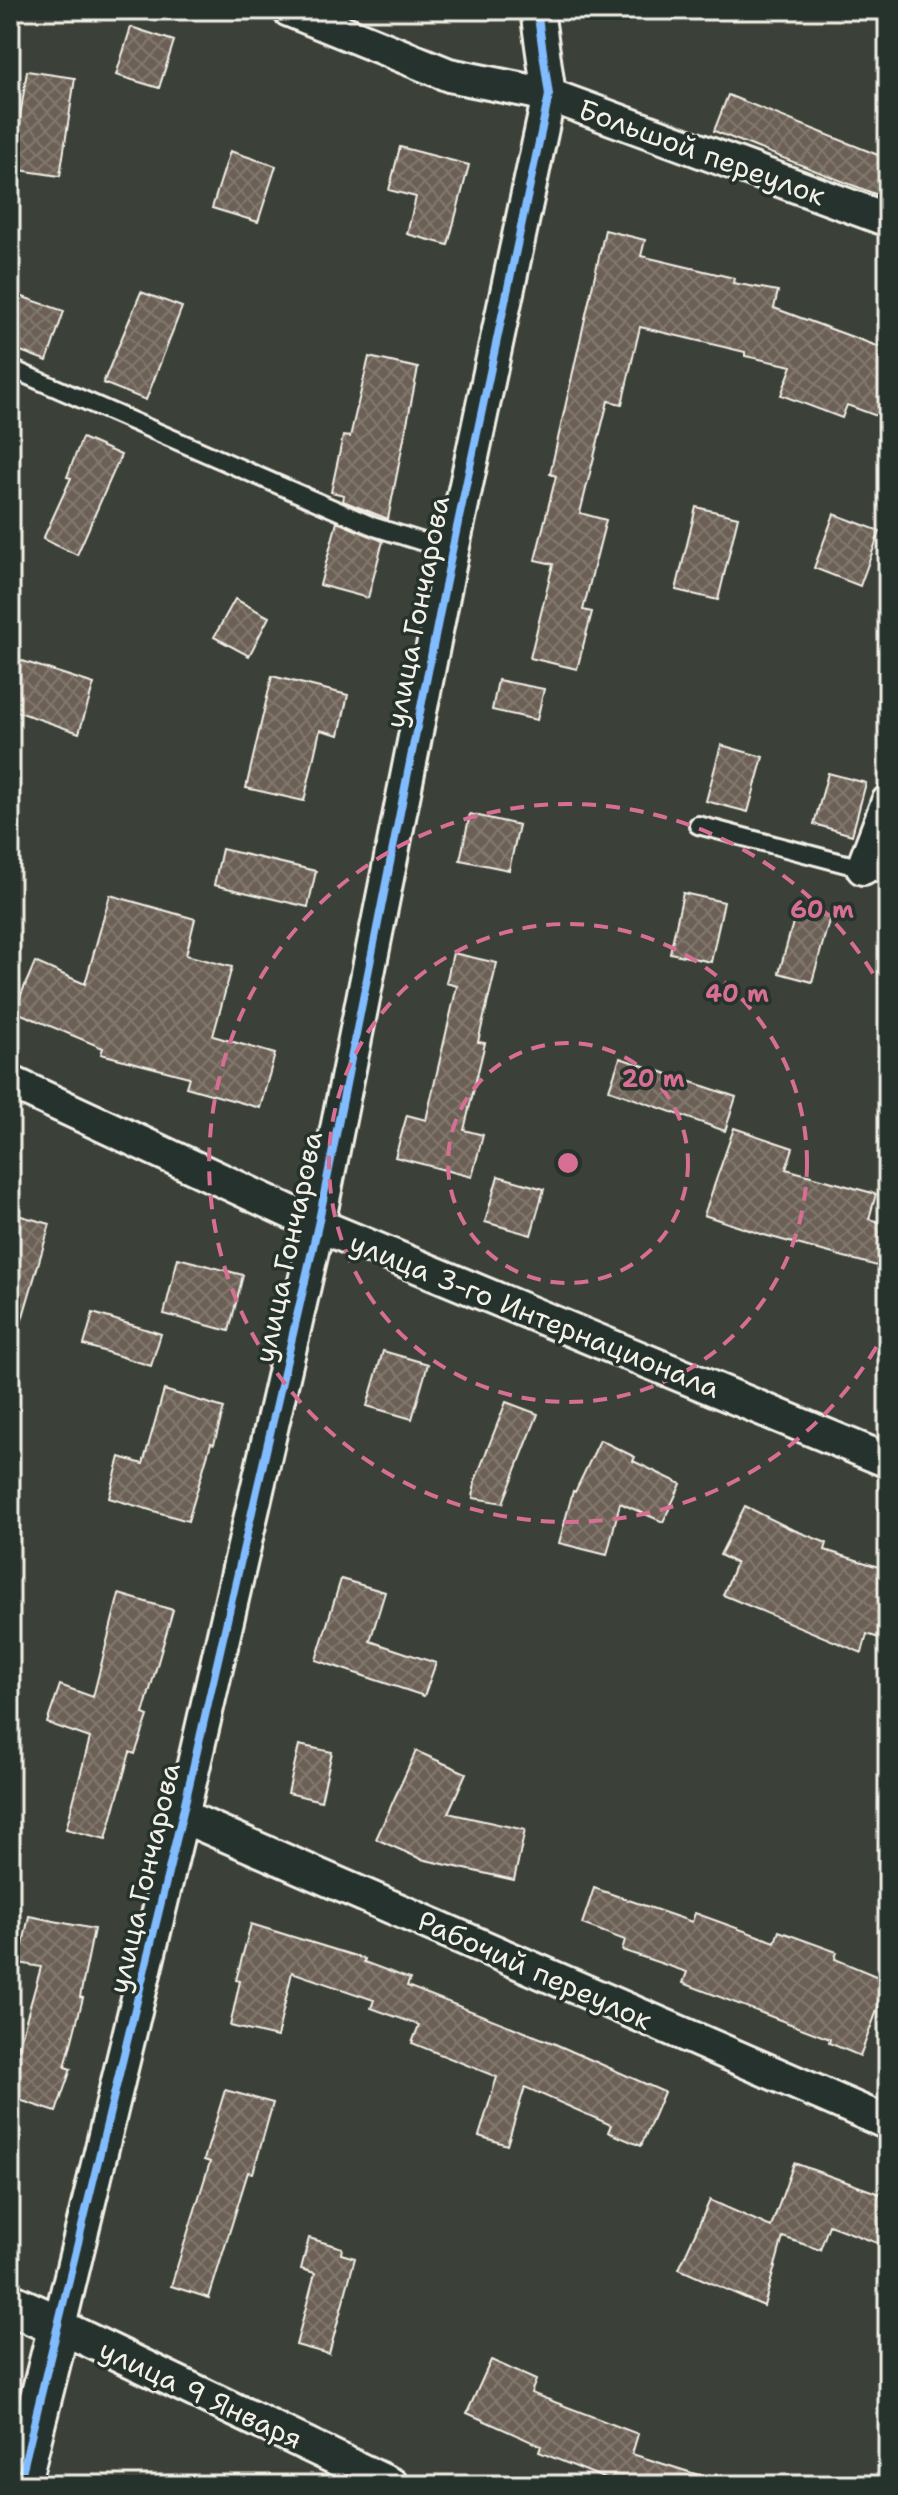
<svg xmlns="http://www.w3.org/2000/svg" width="898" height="2495" font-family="'Shantell Sans',sans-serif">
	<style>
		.building { fill: url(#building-cross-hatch); stroke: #f4f1e8; stroke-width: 2 }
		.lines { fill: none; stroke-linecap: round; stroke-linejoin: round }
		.service-casing { stroke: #f4f1e8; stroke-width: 22 }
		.minor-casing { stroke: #f4f1e8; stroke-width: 38 }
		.tertiary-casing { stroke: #f4f1e8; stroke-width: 46 }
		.service { stroke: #26332d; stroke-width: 16 }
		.minor { stroke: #26332d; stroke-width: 32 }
		.tertiary { stroke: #26332d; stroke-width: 40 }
		.cycleway-casing { stroke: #26332d; stroke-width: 13 }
		.cycleway { stroke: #80bcff; stroke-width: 8 }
		.ring { fill: none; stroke: #d66f93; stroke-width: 4; stroke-dasharray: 14 10 }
		.labels { text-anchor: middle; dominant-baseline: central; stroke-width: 7; stroke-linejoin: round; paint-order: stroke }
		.street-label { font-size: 28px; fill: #f4f1e8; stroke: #26332d }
		.centre { fill: #d66f93; stroke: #26332d; stroke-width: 4 }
		.ring-label { font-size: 24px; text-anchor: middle; font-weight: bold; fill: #d66f93; stroke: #26332d; stroke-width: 7; stroke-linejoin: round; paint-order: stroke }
	</style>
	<defs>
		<pattern id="building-cross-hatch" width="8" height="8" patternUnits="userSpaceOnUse" patternTransform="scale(2)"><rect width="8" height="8" fill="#6c6156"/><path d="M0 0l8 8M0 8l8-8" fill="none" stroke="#82786e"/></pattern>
	</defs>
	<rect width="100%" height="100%" fill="#3b4139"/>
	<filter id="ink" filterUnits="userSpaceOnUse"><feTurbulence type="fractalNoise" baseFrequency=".0125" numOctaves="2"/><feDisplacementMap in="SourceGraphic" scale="16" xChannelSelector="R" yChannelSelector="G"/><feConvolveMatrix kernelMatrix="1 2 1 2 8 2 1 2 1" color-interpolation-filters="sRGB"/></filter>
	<g filter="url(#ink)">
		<path class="building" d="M131,27L174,41L159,88L116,75Z
			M27,71L75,78L60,176L12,169Z
			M728,95L888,159V199L714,131Z
			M400,147L469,165L448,245L407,234L416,197L389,190Z
			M230,151L276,166L258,222L212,208Z
			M605,230L645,240L641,256L734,278L733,283L778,291L774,308L888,350V420L847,405L842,418L781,395L792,366L745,356V352L640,327L622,404L608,401L580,513L606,520L583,610L592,612L577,669L530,658L553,564L535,560L556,476L550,474Z
			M141,292L182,307L146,400L103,383Z
			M17,295L64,311L47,361L10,347V314Z
			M369,357L418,368L388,519L343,501L344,495L331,492L343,436L350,437Z
			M82,438L121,455L77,555L43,539L71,478L67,477Z
			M696,507L738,517L718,600L676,590Z
			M834,514L880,531L860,586L814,568Z
			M337,522L383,541L368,598L320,585Z
			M235,599L269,617L249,656L214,637Z
			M10,657L94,684L79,733L10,709Z
			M272,676L348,695L339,735L320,730L304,801L246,788Z
			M498,680L544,689L537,720L492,710Z
			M721,745L763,757L748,812L706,801Z
			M828,773L866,783L852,835L814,824Z
			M470,814L519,825L509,870L460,860Z
			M222,849L316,871L308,907L214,885Z
			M683,893L724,902L711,962L670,953Z
			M110,895L195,919L186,955L232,967L213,1036L275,1054L260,1108L186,1087L189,1077L101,1054L103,1048L14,1011L35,962L85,984Z
			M797,908L830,917L812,982L779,973Z
			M453,953L497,963L478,1042L485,1043L464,1130L483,1135L472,1177L395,1157L407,1115L426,1120L457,986L446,983Z
			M620,1058L736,1097L725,1131L609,1090Z
			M734,1128L793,1148L786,1169L876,1194L869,1219L888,1225V1269L764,1235L704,1215Z
			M498,1176L544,1189L531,1235L485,1222Z
			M10,1213L50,1224L19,1330L10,1329Z
			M178,1258L243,1275L229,1331L164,1314Z
			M93,1313L161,1334L151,1366L84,1345Z
			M383,1351L428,1364L412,1419L367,1406Z
			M164,1390L224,1408L214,1444L211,1443L188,1521L109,1498L120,1457L143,1464Z
			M506,1402L538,1414L503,1503L473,1498L475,1481Z
			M600,1440L635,1457L633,1461L681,1484L663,1522L620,1503L607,1555L559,1543L573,1491L575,1492Z
			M745,1506L789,1528L827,1543L825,1550L888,1570V1641L867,1634L862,1653L723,1595L736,1563L720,1555Z
			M341,1579L385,1592L370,1641L436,1663L424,1696L316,1660Z
			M119,1594L173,1610L143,1714L148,1716L135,1754L130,1752L106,1839L66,1829L90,1738L47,1723L60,1685L93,1697Z
			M299,1745L332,1752L321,1801L288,1793Z
			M416,1751L466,1773L448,1813L525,1830L514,1880L421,1859L376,1839Z
			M594,1888L692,1922L695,1913L775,1942L779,1931L837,1952L835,1959L888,1981L860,2056L829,2043L830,2039L683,1983L687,1972L622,1950L625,1940L582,1924Z
			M29,1916L94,1929L80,1997L83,1998L65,2067L71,2069L56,2112L10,2097V2050L17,2052L41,1967L19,1963Z
			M251,1924L365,1959L364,1962L410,1979L407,1986L553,2043L664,2092L641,2146L608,2132L611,2125L525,2087L507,2145L479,2136L497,2077L412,2043L419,2025L371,2008L374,2000L292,1972L277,2037L230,2026L240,1981L236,1980Z
			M225,2090L273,2103L253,2173L248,2172L209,2298L171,2286L210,2162L204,2160Z
			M794,2163L888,2197V2247L829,2225L820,2250L783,2237L764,2306L679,2269L710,2200L771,2227Z
			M309,2238L342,2248L341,2254L355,2258L329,2354L296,2345L315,2273L301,2269Z
			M491,2360L536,2380L531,2393L638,2434L632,2454L708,2478L706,2485H621L539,2452L541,2446L467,2413Z"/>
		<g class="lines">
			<defs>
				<path id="service" d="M10,368L375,527L452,551
					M698,825L888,875"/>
				<path id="minor" d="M289,10L449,75L549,95L888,220
					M863,868L888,802
					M10,1082L318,1225L888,1461
					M182,1816L888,2123
					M392,2485L59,2326L182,1816L318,1225L452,551L549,95L537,10"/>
				<path id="tertiary" d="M10,2304L59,2326L19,2485"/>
			</defs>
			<use href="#service" class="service-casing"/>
			<use href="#minor" class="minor-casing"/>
			<use href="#tertiary" class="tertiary-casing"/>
			<use href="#service" class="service"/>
			<use href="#minor" class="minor"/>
			<use href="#tertiary" class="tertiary"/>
			<defs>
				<path id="cycleway" d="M19,2485L182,1816L318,1225L452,551L549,95L537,10"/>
			</defs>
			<use href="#cycleway" class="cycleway-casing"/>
			<use href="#cycleway" class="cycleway"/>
		</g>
	</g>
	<g class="ring">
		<circle cx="568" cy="1163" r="120"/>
		<circle cx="568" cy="1163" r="239"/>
		<path d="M888 1326A359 359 0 1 1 888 1000"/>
	</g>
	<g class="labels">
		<g class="street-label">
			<text transform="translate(702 152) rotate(20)">Большой переулок</text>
			<text transform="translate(417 612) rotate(-79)">улица Гончарова</text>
			<text transform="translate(288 1247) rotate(-78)">улица Гончарова</text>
			<text transform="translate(535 1315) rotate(22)">улица 3-го Интернационала</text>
			<text transform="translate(144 1878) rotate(-77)">улица Гончарова</text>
			<text transform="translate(535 1970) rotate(24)">Рабочий переулок</text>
			<text transform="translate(201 2394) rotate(25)">улица 9 Января</text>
		</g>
	</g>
	<circle cx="568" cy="1163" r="12" class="centre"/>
	<g class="ring-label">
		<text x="822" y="918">60 m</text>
		<text x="737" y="1002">40 m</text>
		<text x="653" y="1087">20 m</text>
	</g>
	<rect width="898" height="2495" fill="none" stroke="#26332d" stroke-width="40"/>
	<rect x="20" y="20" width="858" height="2455" fill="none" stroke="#f4f1e8" stroke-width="3" filter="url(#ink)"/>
</svg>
